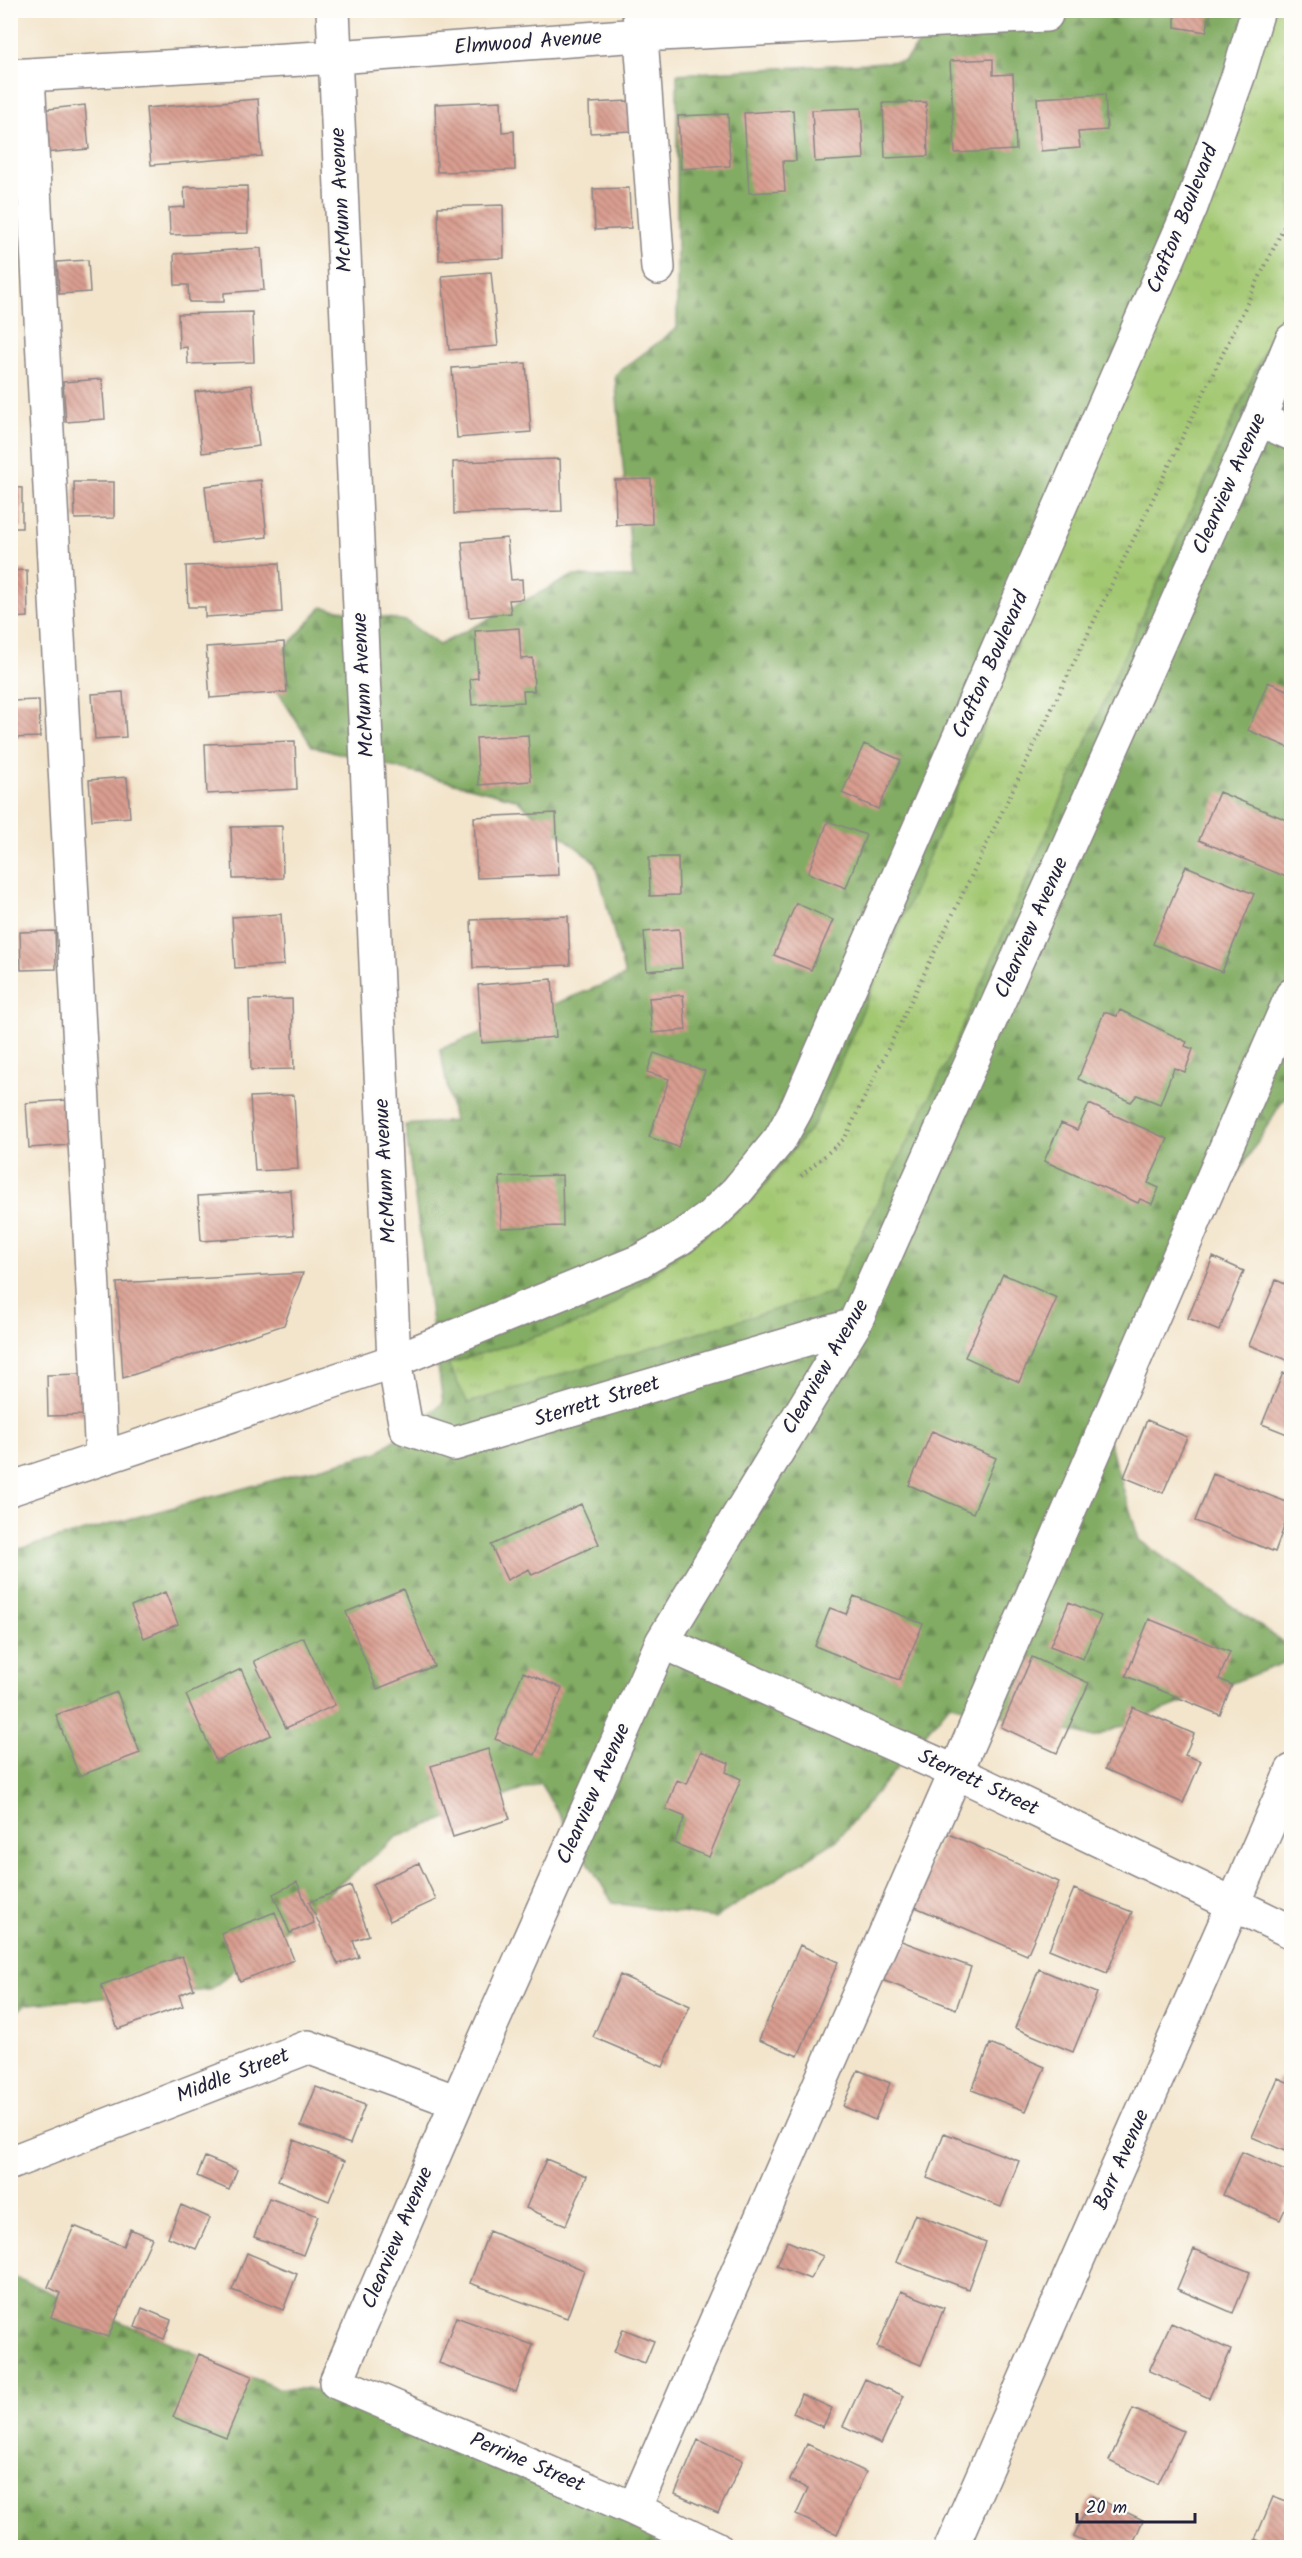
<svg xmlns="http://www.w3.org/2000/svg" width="1302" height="2558" font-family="Kalam,sans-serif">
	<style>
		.forest { fill: url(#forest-firs); stroke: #526750; stroke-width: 1.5 }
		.park { fill: url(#park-tufts); stroke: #627556; stroke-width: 1.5 }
		.building { fill: url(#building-back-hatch) }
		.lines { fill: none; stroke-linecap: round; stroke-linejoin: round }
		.minor-casing { stroke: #8a8484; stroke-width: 36 }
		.major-casing { stroke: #8a8484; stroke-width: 36 }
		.path { stroke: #8a8484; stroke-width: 4; stroke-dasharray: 1.5 4.5; stroke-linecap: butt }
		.minor { stroke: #fff; stroke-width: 33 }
		.major { stroke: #fff; stroke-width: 33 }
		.labels { text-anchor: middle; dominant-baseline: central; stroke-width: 4.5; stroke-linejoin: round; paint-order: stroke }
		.street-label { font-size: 21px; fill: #22223b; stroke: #fdfcf7 }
	</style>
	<defs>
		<pattern id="forest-firs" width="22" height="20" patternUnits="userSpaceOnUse" patternTransform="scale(1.5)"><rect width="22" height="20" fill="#82ac64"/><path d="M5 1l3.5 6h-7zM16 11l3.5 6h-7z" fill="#6a8c54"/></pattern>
		<pattern id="park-tufts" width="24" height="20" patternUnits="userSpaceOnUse" patternTransform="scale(1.5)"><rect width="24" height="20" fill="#a3c872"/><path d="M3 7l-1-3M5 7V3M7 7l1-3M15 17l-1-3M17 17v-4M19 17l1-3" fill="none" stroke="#84a25f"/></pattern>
		<pattern id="building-back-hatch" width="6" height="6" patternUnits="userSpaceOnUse" patternTransform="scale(1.5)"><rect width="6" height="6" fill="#d99e90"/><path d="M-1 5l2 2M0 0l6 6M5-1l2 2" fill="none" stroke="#b08077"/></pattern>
	</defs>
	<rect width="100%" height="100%" fill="#fdfcf7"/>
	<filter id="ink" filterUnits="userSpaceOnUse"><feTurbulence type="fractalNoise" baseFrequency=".0167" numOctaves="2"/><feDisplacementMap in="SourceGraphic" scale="12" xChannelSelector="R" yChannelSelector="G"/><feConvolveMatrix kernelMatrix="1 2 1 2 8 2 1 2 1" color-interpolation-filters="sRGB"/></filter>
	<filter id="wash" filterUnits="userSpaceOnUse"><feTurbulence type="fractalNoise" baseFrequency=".008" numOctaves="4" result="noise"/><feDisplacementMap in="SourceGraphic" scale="24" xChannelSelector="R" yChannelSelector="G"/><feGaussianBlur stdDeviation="1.35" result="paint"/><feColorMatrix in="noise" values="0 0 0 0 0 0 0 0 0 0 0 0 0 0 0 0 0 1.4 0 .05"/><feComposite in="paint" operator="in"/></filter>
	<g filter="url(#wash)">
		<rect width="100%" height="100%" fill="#f3e5cc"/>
		<path class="forest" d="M947,11H1291V1087L1097,1403L1139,1540L1291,1648V1660L1094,1737L950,1704L837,1840L715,1918L613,1903L540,1783L397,1837L210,1990L27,2004L11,2015V1551L378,1452L443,1403L405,1125L454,1121L440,1049L625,976L596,863L515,799L312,746L265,671L322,607L406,621L439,645L572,576L633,577L615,375L677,328V74L904,61Z
			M10,2275L277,2388L344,2391L701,2547H11Z"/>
		<path class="park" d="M1271,11H1291V293L1119,667L947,1062L833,1292L468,1403L448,1364L594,1318L754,1198L814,1124L969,763L1111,414Z"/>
		<g id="blocks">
			<path class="building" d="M1175,10H1212L1206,32L1175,27Z
				M993,59V75L1013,74L1016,150L955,153L950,61Z
				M1105,94L1107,130L1078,132L1080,148L1041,151L1037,98Z
				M258,99L262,156L151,165L146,108Z
				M501,101L502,132L514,131L515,170L437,172L435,104Z
				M629,101L631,131L590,133L589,103Z
				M926,102L928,156L885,158L883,103Z
				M85,105L89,149L44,153L40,110Z
				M861,108L864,159L815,162L812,110Z
				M793,110L796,161H783L785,191L749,193L744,113Z
				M728,114L730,166L681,169L678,116Z
				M247,186L248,233L170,235L169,208L185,207L184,187Z
				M629,188L631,228L595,230L593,189Z
				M503,205L504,258L439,260L438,207Z
				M261,248L264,290L224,293V302H189L188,285H175L174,254Z
				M88,260L90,292L59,294L57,262Z
				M491,272L498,346L449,350L442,276Z
				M252,312L254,362L188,364L187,347L179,348L178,314Z
				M526,363L531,432L457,438L452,368Z
				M102,379L105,419L66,422L63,382Z
				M252,385L259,446L202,453L195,392Z
				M560,459L562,511L454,514L453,462Z
				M651,479L652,524L616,525L615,480Z
				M261,480L267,537L211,543L205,486Z
				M74,482H114V518L75,519Z
				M10,487L22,488V528H10Z
				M507,538L511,580L522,579L523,599L509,600L511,613L469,617L462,542Z
				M279,563L282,612L205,617V607H188L186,566Z
				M27,570L28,617L10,618V571Z
				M519,628L521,659L533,658L534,691H523L524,702L472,705L470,679L478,678L475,631Z
				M284,642L287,692L210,698L206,647Z
				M1268,682L1292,692V749L1248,730Z
				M123,692L126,737L95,739L92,694Z
				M39,700L40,737L10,738V701Z
				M528,735L531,781L479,785L476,738Z
				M295,741L297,789L207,794L205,744Z
				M864,744L901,760L878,809L842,793Z
				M127,777L130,817L92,820L89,780Z
				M1219,792L1292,822V864L1286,877L1199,840Z
				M556,813L559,875L477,878L474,817Z
				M828,821L866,835L846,888L808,873Z
				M282,826L283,878L233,879L231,827Z
				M649,857H678L679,895L650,896Z
				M1186,866L1254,894L1222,972L1153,944Z
				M796,903L833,920L811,970L774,955Z
				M281,914L284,965L235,968L232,917Z
				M568,916L570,965L473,968L471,920Z
				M679,929L682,968L647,971L644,932Z
				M55,931L56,969L21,970L20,932Z
				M552,979L556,1037L482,1043L478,985Z
				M683,995L686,1030L652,1033L649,998Z
				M292,999L294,1069L251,1070L249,1000Z
				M1120,1010L1187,1042L1185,1046L1193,1049L1185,1072L1174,1068L1160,1104L1137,1095L1131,1102L1078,1079L1104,1012L1117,1016Z
				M654,1053L705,1071L678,1147L649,1137L669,1079L647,1072Z
				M294,1095L298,1169L255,1171L250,1097Z
				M67,1100L70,1145L29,1148L26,1103Z
				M1089,1104L1168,1139L1148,1183L1159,1188L1152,1204L1140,1199L1138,1203L1044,1161L1061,1123L1077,1130Z
				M562,1175L563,1226L501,1228L500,1177Z
				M291,1190L294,1235L201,1241L198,1196Z
				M1213,1257L1244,1271L1219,1331L1188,1318Z
				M303,1273L284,1325L123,1378L117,1283Z
				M1003,1274L1057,1298L1019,1382L965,1357Z
				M1276,1280L1292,1287V1362L1249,1345Z
				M1283,1373L1292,1377V1436L1262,1424Z
				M83,1374L84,1415L48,1416L47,1375Z
				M1147,1420L1187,1437L1163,1493L1124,1477Z
				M932,1431L996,1458L973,1513L909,1485Z
				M1213,1474L1292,1504L1275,1552L1195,1521Z
				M581,1504L599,1544L532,1575L529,1569L507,1580L491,1545Z
				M403,1589L434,1666L377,1689L346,1612Z
				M165,1592L178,1624L144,1638L131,1606Z
				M854,1596L923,1624L899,1680L815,1646L830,1608L846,1614Z
				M1069,1602L1101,1616L1083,1659L1050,1646Z
				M1149,1619L1230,1652L1219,1679L1232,1685L1220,1715L1126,1676Z
				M303,1637L335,1705L286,1728L254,1661Z
				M1032,1657L1089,1683L1057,1753L1001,1727Z
				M241,1669L271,1735L216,1761L186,1695Z
				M523,1672L562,1688L535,1755L495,1739Z
				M117,1692L140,1753L79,1776L56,1715Z
				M1133,1707L1194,1734L1185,1755L1201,1761L1183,1803L1105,1769Z
				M488,1749L510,1819L453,1837L431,1766Z
				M701,1751L729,1763L726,1772L741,1779L709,1857L674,1843L685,1817L666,1809L677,1780L687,1784Z
				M944,1832L1059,1882L1027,1955L913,1906Z
				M419,1863L436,1900L390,1921L372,1884Z
				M297,1882L314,1923L290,1933L273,1894Z
				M351,1886L369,1935L353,1941L359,1957L338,1964L309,1902Z
				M1074,1889L1132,1912L1107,1973L1049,1949Z
				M275,1912L294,1960L240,1981L221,1933Z
				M896,1939L971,1967L956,2009L880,1979Z
				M800,1945L838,1962L798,2056L759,2040Z
				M182,1956L194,1989L179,1995L183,2006L118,2029L101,1985Z
				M1039,1969L1097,1993L1073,2052L1015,2028Z
				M620,1975L690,2006L663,2067L593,2037Z
				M990,2044L1045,2067L1026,2111L972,2090Z
				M858,2070L890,2083L875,2120L843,2106Z
				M1278,2078L1292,2084V2154L1252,2137Z
				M316,2087L365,2105L350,2144L301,2126Z
				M944,2133L1019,2161L1001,2207L927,2178Z
				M294,2140L345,2161L329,2201L278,2180Z
				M1242,2152L1292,2174V2194L1280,2220L1223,2195Z
				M205,2157L237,2170L229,2190L197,2176Z
				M546,2159L587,2176L566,2225L526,2208Z
				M269,2198L318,2216L303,2255L254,2237Z
				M181,2205L210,2218L196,2249L168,2237Z
				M915,2214L986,2242L968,2289L896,2262Z
				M74,2226L123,2246L130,2229L152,2238L108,2337L51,2317L60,2293L48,2287Z
				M489,2231L584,2270L567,2318L470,2283Z
				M787,2241L823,2256L810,2279L777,2266Z
				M1194,2249L1250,2272L1233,2313L1177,2289Z
				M247,2253L297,2274L283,2310L232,2290Z
				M901,2291L944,2308L921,2365L877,2347Z
				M142,2308L171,2320L164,2339L135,2327Z
				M456,2317L533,2345L516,2392L439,2363Z
				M1171,2323L1231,2350L1209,2398L1149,2371Z
				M623,2329L654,2341L645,2363L614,2352Z
				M199,2354L252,2376L226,2438L173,2417Z
				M865,2379L904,2396L881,2444L843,2426Z
				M801,2394L832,2408L823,2427L793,2413Z
				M1133,2409L1183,2431L1158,2484L1109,2461Z
				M698,2440L743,2460L718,2513L675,2494Z
				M807,2444L866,2472L837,2534L796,2515L808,2489L790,2480Z
				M1092,2496L1143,2520L1131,2548H1099L1074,2536Z
				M1273,2497L1292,2504V2548H1274L1255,2540Z"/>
		</g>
	</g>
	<g filter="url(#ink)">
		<use href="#blocks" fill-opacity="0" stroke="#8a8484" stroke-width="1.5"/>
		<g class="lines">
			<defs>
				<path id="minor" d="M333,10L394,1361L406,1428L454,1444L854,1325
					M639,10L658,268
					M10,76L336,57L640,35L1046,15
					M28,76L102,1458
					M1259,419L1292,434
					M662,1642L956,1772L1292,1932
					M10,2163L308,2047L457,2102
					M634,2509L956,1772L1292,995
					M716,2548L634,2509L336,2382L457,2102L662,1642L854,1325L1259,419L1292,340
					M951,2548L1292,1771"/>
				<path id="major" d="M10,1489L394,1361L640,1261L679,1239L709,1218L736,1192L780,1139L797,1108L1191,207L1239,74L1258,10"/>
			</defs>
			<use href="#minor" class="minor-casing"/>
			<use href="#major" class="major-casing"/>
			<path class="path" d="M801,1176L845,1138L1292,210"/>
			<use href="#minor" class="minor"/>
			<use href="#major" class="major"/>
		</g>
	</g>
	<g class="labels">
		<g class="street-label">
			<text transform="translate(528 43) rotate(-4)">Elmwood Avenue</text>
			<text transform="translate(342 200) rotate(-93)">McMunn Avenue</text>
			<text transform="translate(1183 219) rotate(-68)">Crafton Boulevard</text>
			<text transform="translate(1230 484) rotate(-66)">Clearview Avenue</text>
			<text transform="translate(991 665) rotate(-66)">Crafton Boulevard</text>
			<text transform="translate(364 685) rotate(-93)">McMunn Avenue</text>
			<text transform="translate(1032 928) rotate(-66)">Clearview Avenue</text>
			<text transform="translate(386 1171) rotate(-93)">McMunn Avenue</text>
			<text transform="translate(826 1367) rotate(-60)">Clearview Avenue</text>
			<text transform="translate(597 1402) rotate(-17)">Sterrett Street</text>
			<text transform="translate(978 1783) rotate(25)">Sterrett Street</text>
			<text transform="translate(594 1794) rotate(-66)">Clearview Avenue</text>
			<text transform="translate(233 2076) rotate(-21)">Middle Street</text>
			<text transform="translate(1122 2160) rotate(-66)">Barr Avenue</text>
			<text transform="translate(398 2238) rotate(-67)">Clearview Avenue</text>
			<text transform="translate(527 2463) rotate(23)">Perrine Street</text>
		</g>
	</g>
	<rect width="1302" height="2558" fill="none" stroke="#fdfcf7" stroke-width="36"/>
	<path d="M1077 2513v9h118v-9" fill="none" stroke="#22223b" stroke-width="3"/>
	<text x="1086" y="2513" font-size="18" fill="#22223b" stroke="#fdfcf7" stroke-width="4.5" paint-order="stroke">20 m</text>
</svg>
